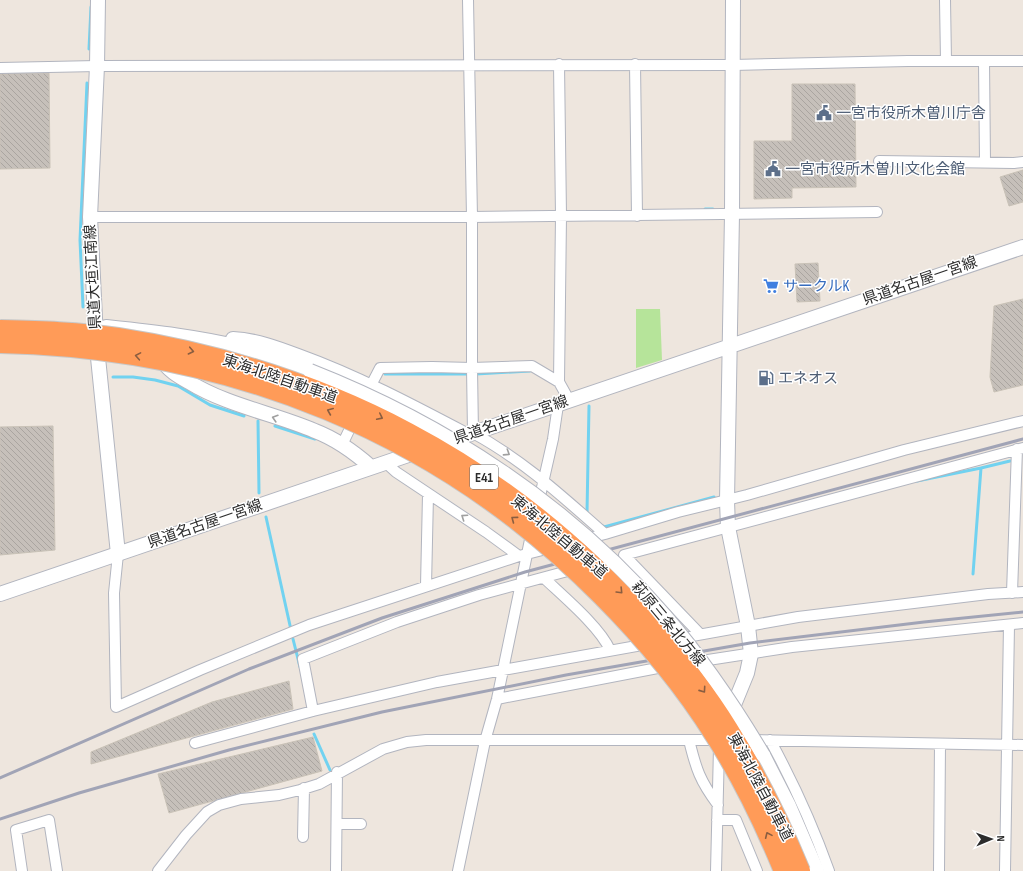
<svg xmlns="http://www.w3.org/2000/svg" width="1023" height="871" font-family="'Sofia Sans Condensed','Noto Sans JP',sans-serif">
	<style>
		.grass { fill: #b6e49a }
		.lines { fill: none; stroke-linecap: round; stroke-linejoin: round }
		.stream { stroke: #71d2f0; stroke-width: 3 }
		.building { fill: url(#building-back-hatch); stroke: #c9c2b7 }
		.street-casing { stroke: #b2b5bf; stroke-width: 12 }
		.secondary-casing { stroke: #b2b5bf; stroke-width: 16 }
		.street { stroke: #fff; stroke-width: 10 }
		.secondary { stroke: #fff; stroke-width: 14 }
		.rail { stroke: #a1a4b6; stroke-width: 3 }
		.secondary-bridge-casing { stroke: #b2b5bf; stroke-width: 16; stroke-linecap: butt }
		.highway-bridge-casing { stroke: #c8c8c8; stroke-width: 20; stroke-linecap: butt }
		.secondary-bridge { stroke: #fff; stroke-width: 14 }
		.highway-bridge { stroke: #ff9b58; stroke-width: 18 }
		.oneway { stroke: #8b5e40 }
		.oneway2 { stroke: #a0a0a0 }
		.labels { text-anchor: middle; dominant-baseline: central; stroke-width: 3; stroke-linejoin: round; paint-order: stroke }
		.shield { fill: #fff; stroke: #6b6b6b; stroke-width: 1 }
		.shield-label { font-size: 14px; font-weight: bold; fill: #2c2c2c }
		.service-label { font-size: 15px; fill: #4e5e75; stroke: #fff; text-anchor: start }
		.street-label { font-size: 15px; fill: #2c2c2c; stroke: #fff }
		.shop-label { font-size: 15px; fill: #366cbe; stroke: #fff; text-anchor: start }
	</style>
	<defs>
		<pattern id="building-back-hatch" width="6" height="6" patternUnits="userSpaceOnUse"><rect width="6" height="6" fill="#c6c0ba"/><path d="M-1 5l2 2M0 0l6 6M5-1l2 2" fill="none" stroke="#aaa5a0"/></pattern>
	</defs>
	<rect width="100%" height="100%" fill="#eee6de"/>
	<path class="grass" d="M636,309H660L662,360L636,368Z"/>
	<g class="lines">
		<path class="stream" d="M89,49L91,7
			M705,209H713
			M83,307L80,240L87,83
			M385,374H468
			M476,374L530,371
			M113,377H133L155,380L178,386L210,405L244,416
			M258,421L259,493
			M275,426L315,439
			M981,468L1010,461
			M917,481L981,468L973,574
			M589,515L587,513L589,406
			M266,517L291,630
			M603,526L604,527L714,497
			M293,639L300,667
			M314,734L330,770"/>
	</g>
	<path class="building" d="M49,73L50,168L0,169V74Z
		M792,84H855L856,187L792,188V198L754,199V141H792Z
		M1023,170V202L1009,206L1000,177Z
		M818,263L820,301L797,302L795,264Z
		M1023,299V385L994,392L990,377L994,306Z
		M53,426L55,550L0,555V427Z
		M289,681L293,709L91,764V752L212,702Z
		M313,737L322,771L169,813L158,774Z"/>
	<g class="lines">
		<defs>
			<path id="street" d="M468,0L472,217V368L473,433C523,460 563,497 605,534
				M945,0L946,61
				M984,61L985,162
				M559,64L561,216L559,382L569,400
				M635,64L637,216
				M0,68L97,66L733,65L908,61H1023
				M879,161L1014,163L1023,162
				M90,217H472L877,212
				M368,391L380,368L432,367L472,368L532,366L559,382
				M342,445L354,420
				M385,462L396,472L486,532L519,556
				M538,505L553,439L558,405
				M118,554L114,593L116,707L200,670L309,625L519,556L605,534L678,512L747,495L904,450L1023,421
				M544,578C563,596 600,627 610,650
				M426,586L428,495
				M1012,593L1017,449
				M700,634L624,555L1023,448
				M695,662L792,647L1023,623
				M497,699L668,666
				M313,711L303,659L397,622L479,595L575,569
				M689,740C696,769 700,781 718,805
				M749,740L1023,745
				M770,740C793,782 813,826 829,871
				M195,743L313,711L437,682L503,670L798,617L988,594L1023,592
				M717,820H736L757,871
				M337,824H361
				M303,837L304,788
				M22,871L16,830L49,820L57,871
				M158,871L186,835L207,812L219,805L241,799L279,795L300,790L319,784L383,749L407,742L426,740H719
				M336,871L337,772
				M458,871L485,741L497,699L532,530
				M716,871L719,748
				M939,871L940,744
				M1005,871L1009,625"/>
			<path id="secondary" d="M98,0L97,66L90,217L96,338L118,554
				M106,327C152,332 199,337 243,348C265,354 288,363 310,371
				M233,339C255,340 277,348 298,356C356,377 411,406 466,435
				M161,359C168,370 178,376 189,382C228,406 273,413 315,431C336,439 354,452 371,467
				M444,443L1023,247
				M0,594L420,451
				M729,717L747,673L751,654L748,626L728,527L727,501L732,214L733,0
				M763,755L789,806L817,871"/>
		</defs>
		<use href="#street" class="street-casing"/>
		<use href="#secondary" class="secondary-casing"/>
		<use href="#street" class="street"/>
		<use href="#secondary" class="secondary"/>
		<path class="rail" d="M0,778L249,669L382,618L525,572L1023,439
			M0,819L79,793L229,750L382,712L566,675L750,643L924,622L1023,612"/>
		<defs>
			<path id="secondary-bridge" d="M310,371C445,424 569,505 665,616C702,659 734,706 763,755"/>
			<path id="highway-bridge" d="M0,329C39,330 79,331 118,337C325,369 509,463 648,622C677,655 705,690 729,729C757,774 781,822 801,871
				M0,344C230,349 439,432 601,596C644,639 683,686 715,737C742,779 764,825 783,871"/>
		</defs>
		<use href="#secondary-bridge" class="secondary-bridge-casing"/>
		<use href="#highway-bridge" class="highway-bridge-casing"/>
		<use href="#secondary-bridge" class="secondary-bridge"/>
		<use href="#highway-bridge" class="highway-bridge"/>
	</g>
	<defs><path id="oneway-chevron" d="M-2-3.5L2.5 0L-2 3.5" fill="none" stroke-width="1.6" stroke-linecap="round" stroke-linejoin="round"/></defs>
	<g class="oneway">
		<use href="#oneway-chevron" transform="translate(191 351) rotate(12)"/>
		<use href="#oneway-chevron" transform="translate(138 356) rotate(-170)"/>
		<use href="#oneway-chevron" transform="translate(330 411) rotate(-157)"/>
		<use href="#oneway-chevron" transform="translate(380 417) rotate(26)"/>
		<use href="#oneway-chevron" transform="translate(514 519) rotate(-143)"/>
		<use href="#oneway-chevron" transform="translate(620 591) rotate(46)"/>
		<use href="#oneway-chevron" transform="translate(703 690) rotate(55)"/>
		<use href="#oneway-chevron" transform="translate(768 835) rotate(-114)"/>
	</g>
	<g class="oneway2">
		<use href="#oneway-chevron" transform="translate(275 418) rotate(-163)"/>
		<use href="#oneway-chevron" transform="translate(507 453) rotate(33)"/>
		<use href="#oneway-chevron" transform="translate(464 517) rotate(-146)"/>
	</g>
	<defs>
		<symbol id="civic-bare" viewBox="-9 -9 18 18"><path d="M-.6-6.5H3V-4.5H.6V-3L4-1V1h2V6H-6V1h2V-1L-.6-3ZM-1.2 2.5V6h2.4V2.5Z" fill="#5c6f8a" stroke="#fff" stroke-width="2.5" paint-order="stroke"/></symbol>
		<symbol id="supermarket-bare" viewBox="-9 -9 18 18"><path d="M-6-5.5h2.5l.6 2H6L4.5 2H-2.5L-4.4-4H-6ZM-1.5 3.2a1.3 1.3 0 1 0 .1 0ZM3 3.2a1.3 1.3 0 1 0 .1 0Z" fill="#3f7fe0" stroke="#fff" stroke-width="2.5" paint-order="stroke"/></symbol>
		<symbol id="fuel-bare" viewBox="-9 -9 18 18"><path d="M-5.5-6h7V0h2V4h1.3V-2.5L3-4.5l.8-.8L6-3V5H2.5V1h-1V6h-7ZM-4.2-4.7v3.2H.2V-4.7Z" fill="#5c6f8a" stroke="#fff" stroke-width="2.5" paint-order="stroke"/></symbol>
	</defs>
	<g fill-rule="evenodd">
		<use href="#civic-bare" x="813" y="102" width="22" height="22"/>
		<use href="#civic-bare" x="762" y="158" width="22" height="22"/>
		<use href="#supermarket-bare" x="760" y="275" width="22" height="22"/>
		<use href="#fuel-bare" x="755" y="367" width="22" height="22"/>
	</g>
	<g class="labels">
		<rect class="shield" x="470" y="465" width="28" height="24" rx="3"/>
		<g class="shield-label">
			<text x="484" y="477">E41</text>
		</g>
		<g class="service-label">
			<text x="836" y="113">一宮市役所木曽川庁舎</text>
			<text x="785" y="169">一宮市役所木曽川文化会館</text>
			<text x="778" y="378">エネオス</text>
		</g>
		<g class="street-label">
			<text transform="translate(93 277) rotate(-93)">県道大垣江南線</text>
			<text transform="translate(920 281) rotate(-19)">県道名古屋一宮線</text>
			<text transform="translate(280 379) rotate(19)">東海北陸自動車道</text>
			<text transform="translate(511 420) rotate(-19)">県道名古屋一宮線</text>
			<text transform="translate(205 524) rotate(-19)">県道名古屋一宮線</text>
			<text transform="translate(559 537) rotate(40)">東海北陸自動車道</text>
			<text transform="translate(668 624) rotate(50)">萩原三条北方線</text>
			<text transform="translate(760 787) rotate(62)">東海北陸自動車道</text>
		</g>
		<g class="shop-label">
			<text x="783" y="286">サークルK</text>
		</g>
	</g>
	<g transform="translate(991 839) rotate(88)" stroke="#ffffff" stroke-width="3" paint-order="stroke">
	<path d="M0-3L7 15L0 10L-7 15Z" fill="#2c2c2c"/>
	<text y="-6" font-size="11" font-weight="bold" text-anchor="middle" fill="#2c2c2c">N</text>
	</g>
</svg>
